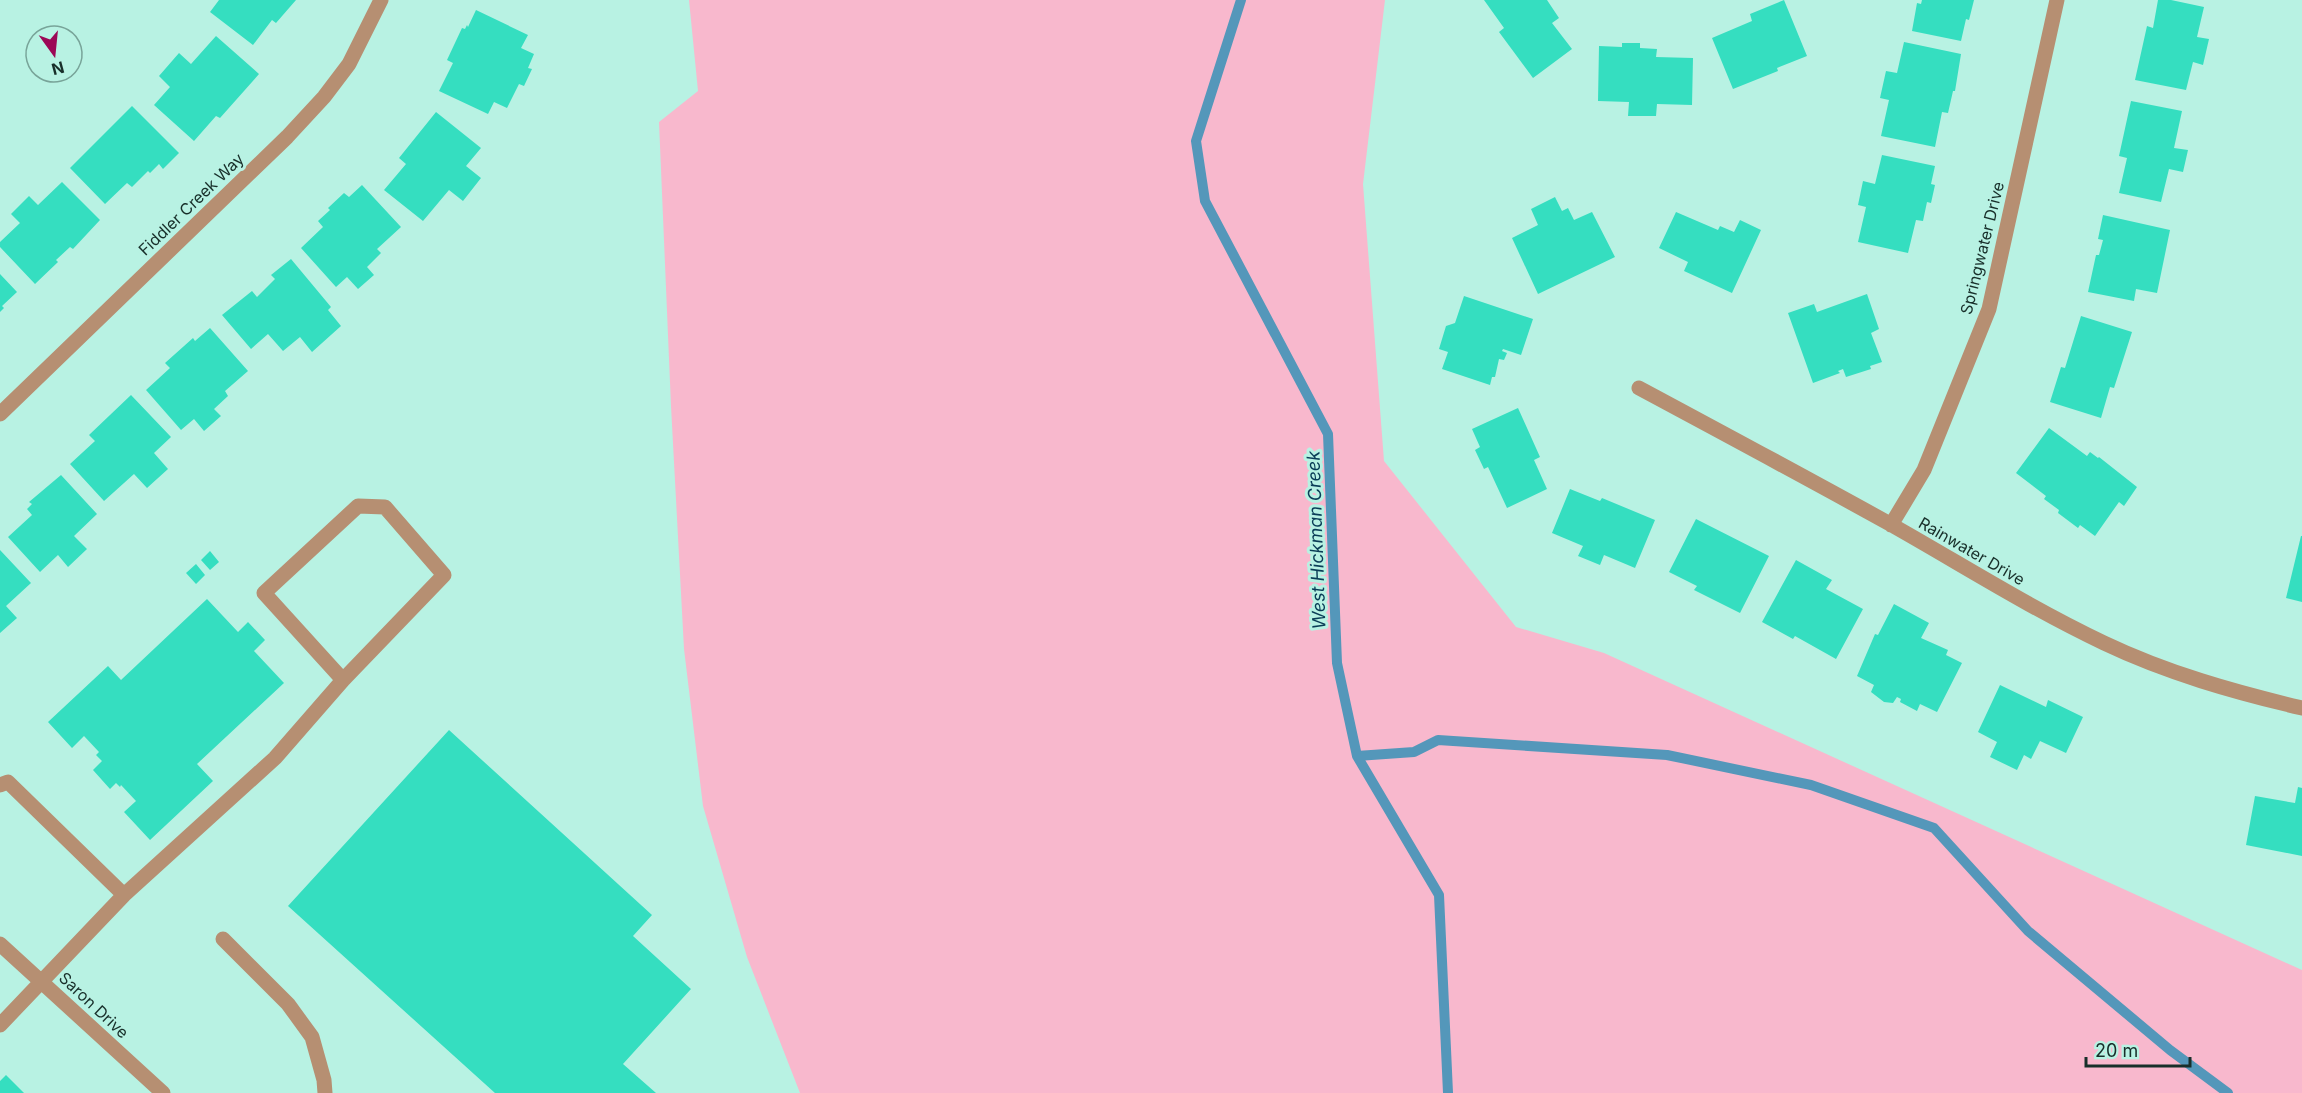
<svg xmlns="http://www.w3.org/2000/svg" width="2302" height="1093" font-family="Inter,sans-serif">
	<style>
		.green { fill: #f8b8cd }
		.lines { fill: none; stroke-linecap: round; stroke-linejoin: round }
		.stream { stroke: #5497ba; stroke-width: 10 }
		.building { fill: #35dec0 }
		.minor { stroke: #b68f72; stroke-width: 15 }
		.labels { text-anchor: middle; dominant-baseline: central; stroke-width: 6; stroke-linejoin: round; paint-order: stroke }
		.street-label { font-size: 16px; fill: #182f2a; stroke: #b8f2e3 }
		.water-label { font-size: 18px; font-style: italic; fill: #0a3c56; stroke: #b8f2e3 }
	</style>
	<rect width="100%" height="100%" fill="#b8f2e3"/>
	<path class="green" d="M689,0H1385L1363,184L1384,461L1516,627L1604,653L2302,970V1093H800L747,957L703,806L684,649L671,406L659,122L698,91Z"/>
	<g class="lines">
		<path class="stream" d="M1241,0L1196,141L1205,201L1328,434L1337,663L1357,756L1439,895L1448,1093
			M1357,756L1414,752L1438,740L1667,755L1811,785L1934,828L2028,931L2170,1050L2228,1093"/>
	</g>
	<path class="building" d="M219,0H296L276,23L272,20L253,45L210,12Z
		M1484,0H1547L1559,18L1552,23L1572,49L1533,78L1499,32L1504,28Z
		M1784,0L1807,56L1777,68L1778,71L1733,89L1712,38L1752,21L1750,14Z
		M1922,0H1974L1969,20L1966,19L1961,41L1912,31L1917,3L1921,4Z
		M2158,0H2171L2204,7L2197,37L2209,39L2203,65L2193,62L2186,90L2135,80L2147,26L2153,28Z
		M476,10L528,35L521,48L534,54L528,68L532,69L524,86L519,84L507,108L494,102L488,114L439,91L453,63L447,60L462,28L465,29L467,25L468,27Z
		M216,36L259,74L220,118L216,116L194,141L154,105L170,87L159,76L179,53L191,64Z
		M1904,42L1961,54L1955,91H1953L1948,113L1942,112L1935,147L1881,136L1889,100L1880,98L1886,71L1897,73Z
		M1622,43H1640V48L1657,49L1656,57L1693,58L1692,105L1657,104L1656,116H1628L1629,102L1598,101L1599,46L1622,47Z
		M2131,101L2182,111L2174,148L2188,150L2183,172L2169,169L2161,202L2119,193L2127,158L2119,156Z
		M132,106L179,153L163,169L159,164L150,173L148,171L132,187L127,183L105,204L70,168Z
		M436,112L481,148L466,166L481,178L463,201L449,190L423,221L384,190L406,164L399,158Z
		M1882,155L1935,166L1931,184L1935,185L1931,203L1927,202L1923,221L1916,220L1908,253L1858,242L1866,207L1858,205L1863,181L1875,184Z
		M62,182L100,220L73,249L70,247L56,260L58,262L35,284L0,247V242L20,223L11,214L29,196L38,205Z
		M362,185L401,227L377,249L381,253L367,267L374,275L358,289L347,277L336,287L301,248L323,227L318,221L330,210L328,208L344,193L349,197Z
		M1555,197L1562,211L1568,208L1574,220L1592,212L1615,257L1538,294L1512,238L1538,225L1531,209Z
		M1676,212L1718,230L1720,226L1734,232L1740,220L1761,230L1732,293L1684,271L1688,262L1659,248Z
		M2103,215L2170,230L2157,293L2136,289L2134,301L2088,292L2096,255H2099L2103,240L2098,239Z
		M291,259L331,307L328,310L341,326L312,352L300,337L283,351L268,334L251,349L222,315L252,291L257,297L275,279L271,275Z
		M0,274L17,292L2,306L4,308L0,312Z
		M1867,294L1879,329L1871,333L1882,362L1870,366L1871,369L1846,377L1843,369L1838,371L1840,373L1813,383L1788,313L1814,304L1817,312Z
		M1464,296L1533,319L1521,355L1503,349L1502,351L1507,353L1504,360L1499,359L1495,377H1492L1490,385L1442,369L1448,352L1439,349L1446,326L1455,323Z
		M2081,316L2132,332L2114,388L2110,387L2101,418L2050,402L2061,367L2065,368Z
		M210,328L248,371L225,391L228,396L214,409L221,416L204,431L194,419L181,430L146,390L170,368L165,363L193,338L195,341Z
		M131,395L171,437L154,453L168,469L147,488L134,474L104,501L70,464L95,441L89,435Z
		M1518,408L1540,457L1534,460L1547,489L1507,508L1488,467L1484,469L1475,450L1480,447L1472,429Z
		M2049,428L2087,456L2090,452L2098,458L2099,457L2137,487L2124,506L2119,502L2095,536L2080,525L2078,528L2058,513L2059,510L2044,499L2046,496L2016,473Z
		M61,475L97,514L74,536L87,549L68,567L58,555L40,572L8,537L32,515L27,509L32,504L29,502Z
		M1570,489L1600,501L1602,498L1655,520L1635,568L1604,555L1600,565L1578,556L1583,546L1552,533Z
		M1696,519L1769,556L1740,613L1694,590L1697,586L1669,572Z
		M2301,536H2302V602L2286,598Z
		M0,550L31,583L6,606L17,618L0,633Z
		M210,551L219,562L210,570L201,560Z
		M1796,560L1832,580L1826,589L1863,609L1836,659L1795,636L1793,639L1762,622Z
		M196,564L205,575L196,584L186,573Z
		M207,599L238,632L248,622L265,640L254,651L284,683L197,764L213,781L150,840L124,812L136,801L121,785L120,787L116,783L110,789L93,770L102,761L96,755L99,752L84,736L72,748L48,722L108,666L121,680Z
		M1894,604L1929,623L1921,638L1948,650L1946,655L1962,663L1937,712L1920,704L1917,711L1900,702L1901,699L1897,697L1893,703L1884,702L1871,692L1874,685L1857,676L1875,634L1878,635Z
		M2000,685L2046,707L2048,700L2083,717L2066,753L2040,741L2031,759L2024,755L2017,770L1990,757L1997,742L1978,732Z
		M449,730L652,915L633,936L691,989L623,1064L656,1093H495L288,906Z
		M2298,787L2302,788V856L2246,845L2255,796L2295,803Z
		M6,1075L24,1093H0V1081Z"/>
	<g class="lines">
		<path class="minor" d="M1639,388C1723,433 1807,478 1890,524C1961,564 2030,608 2104,643C2167,673 2234,692 2302,708
			M0,414L287,137L324,97L349,64L381,0
			M1891,525L1924,470L1989,309L2057,0
			M0,785L8,782L124,895
			M223,939L288,1004L312,1037L324,1080L325,1093
			M0,944L163,1093
			M0,1025L124,895L275,758L343,680L444,575L385,507L358,506L264,593L343,680"/>
	</g>
	<g class="labels">
		<g class="street-label">
			<text transform="translate(191 204) rotate(-44)">Fiddler Creek Way</text>
			<text transform="translate(1982 248) rotate(-76)">Springwater Drive</text>
			<text transform="translate(1972 551) rotate(30)">Rainwater Drive</text>
			<text transform="translate(94 1005) rotate(43)">Saron Drive</text>
		</g>
		<g class="water-label">
			<text transform="translate(1316 540) rotate(-92)">West Hickman Creek</text>
		</g>
	</g>
	<g transform="translate(54 54) rotate(165)"><circle r="28" fill="#b8f2e3" stroke="#78a499" stroke-width="1.5"/>
	<path d="M0-4.5L10 22L0 15L-10 22Z" fill="#9c0856"/>
	<text y="-9" font-size="16" font-weight="bold" text-anchor="middle" fill="#182f2a">N</text>
	</g>
	<path d="M2086 1057v9h104v-9" fill="none" stroke="#182f2a" stroke-width="3"/>
	<text x="2095" y="1057" font-size="18" fill="#182f2a" stroke="#b8f2e3" stroke-width="4.5" paint-order="stroke">20 m</text>
</svg>
